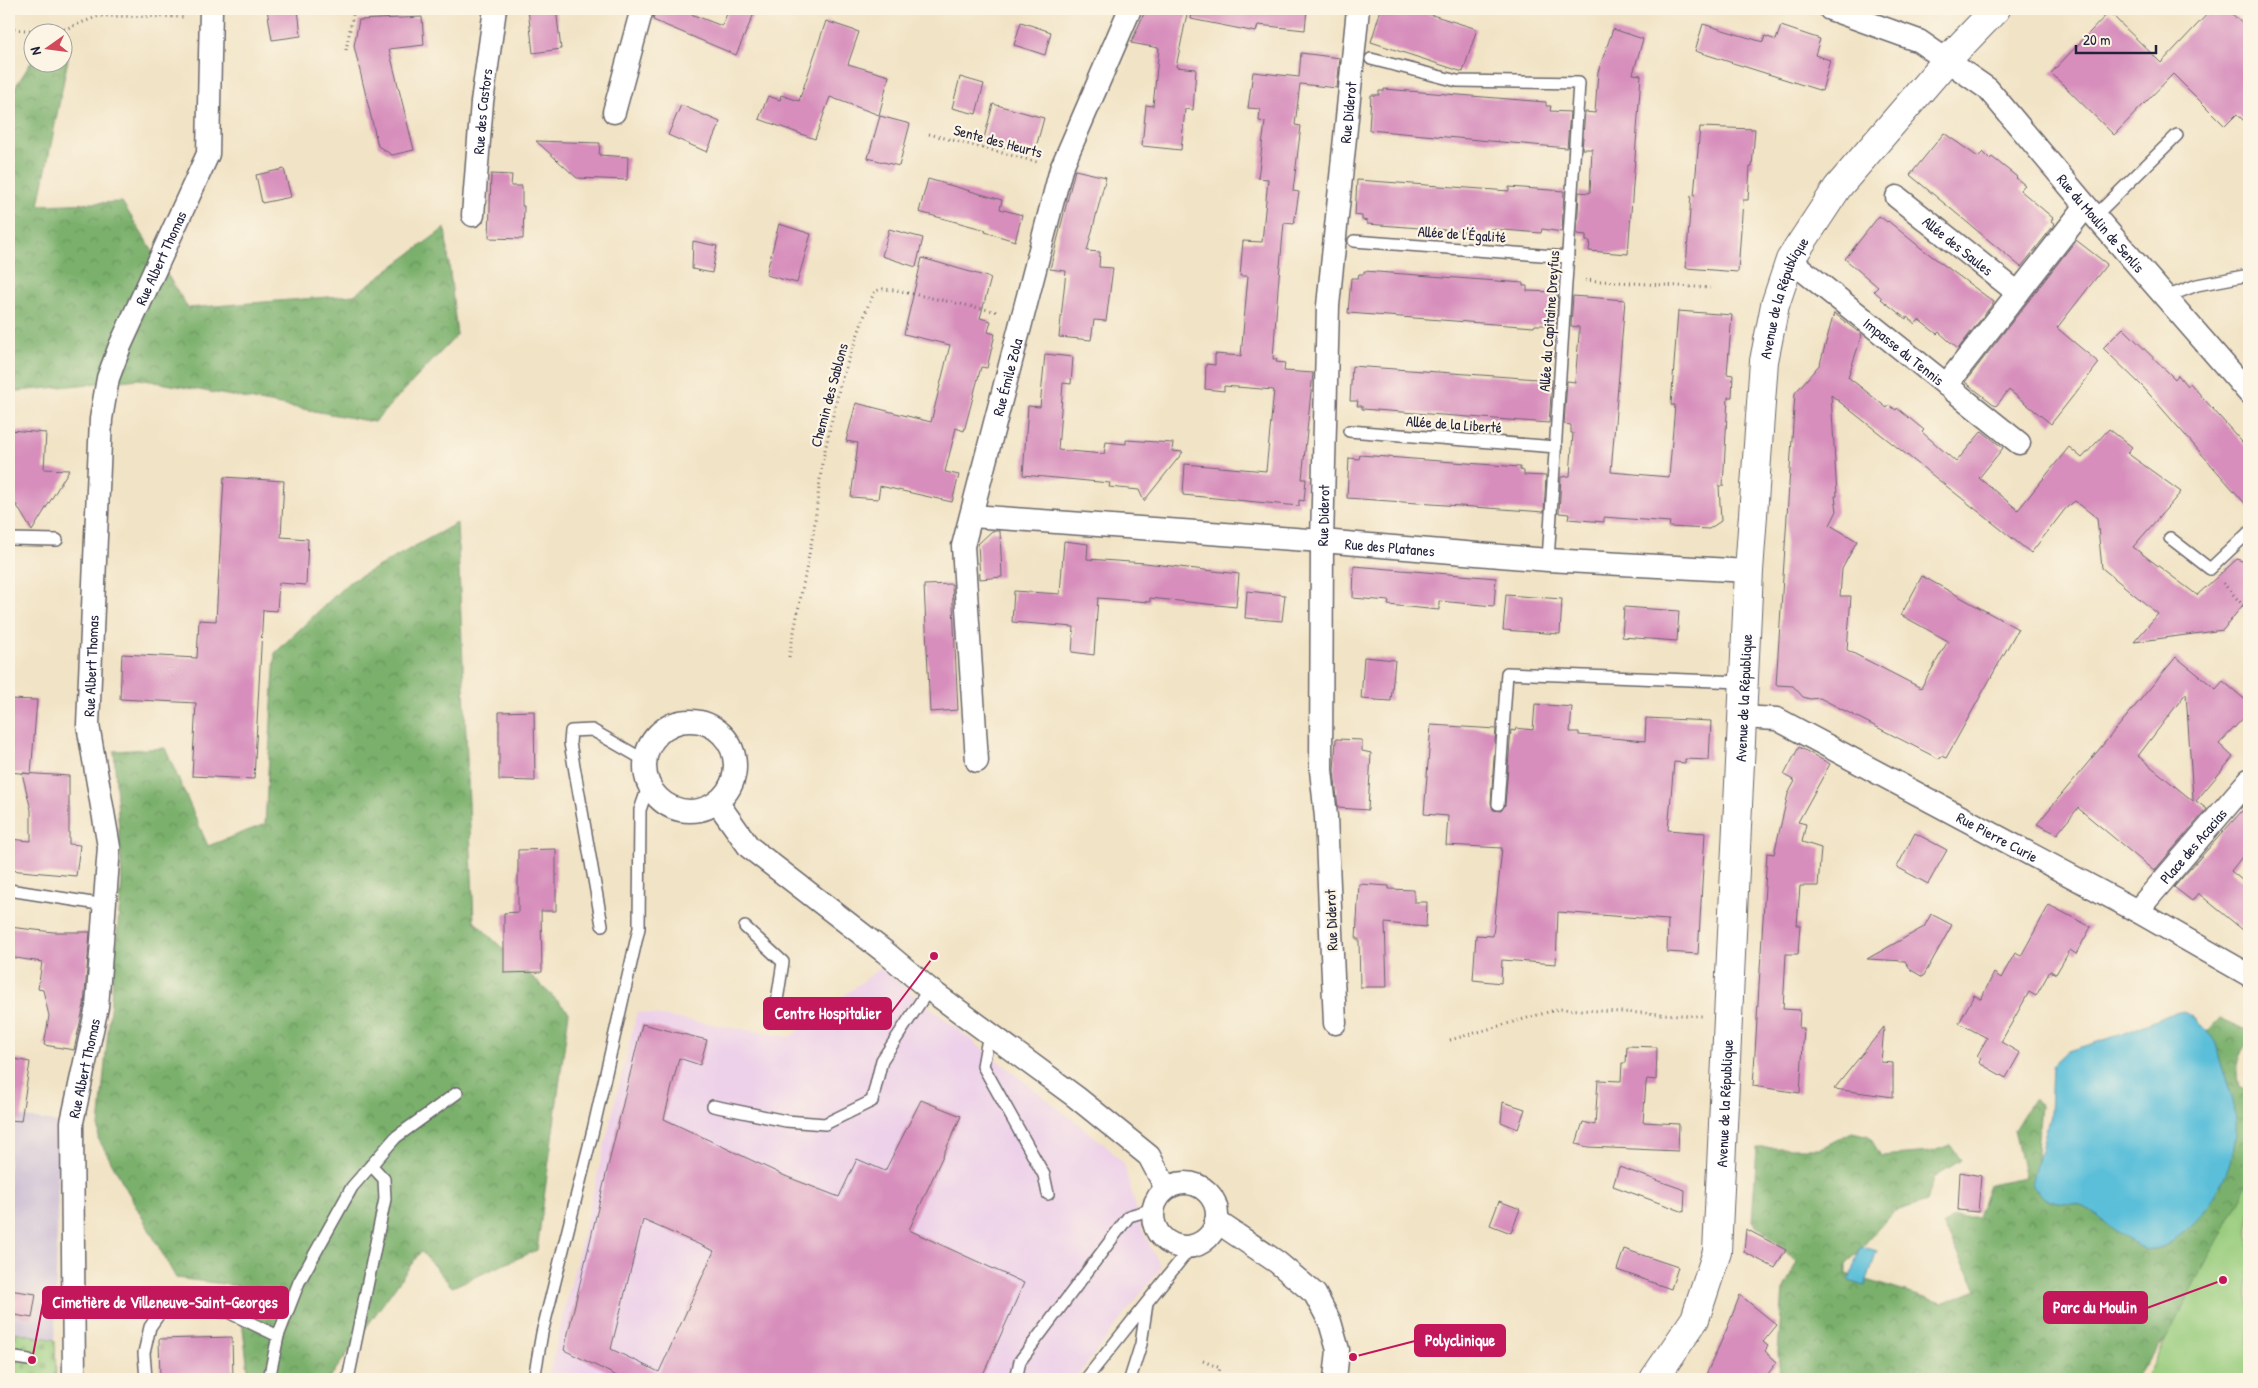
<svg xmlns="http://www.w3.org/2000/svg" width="2258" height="1388" font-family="'Patrick Hand',sans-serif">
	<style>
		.built { fill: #edd0e9 }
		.industrial { fill: #ccbed4 }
		.forest { fill: url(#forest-crowns); stroke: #4e6954 }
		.cemetery { fill: url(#cemetery-stones); stroke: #5d775c }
		.green { fill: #98cc7d; stroke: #5d775c }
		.water { fill: #5bbfd9; stroke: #3e708a }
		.building { fill: #d78ebc; fill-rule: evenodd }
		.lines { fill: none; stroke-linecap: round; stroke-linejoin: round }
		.service-casing { stroke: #6a666b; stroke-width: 14 }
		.minor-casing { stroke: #6a666b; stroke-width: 25 }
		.tertiary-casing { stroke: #6a666b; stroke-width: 30 }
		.path { stroke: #6a666b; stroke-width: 3; stroke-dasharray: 1 4; stroke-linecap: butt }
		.service { stroke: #fff; stroke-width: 11 }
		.minor { stroke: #fff; stroke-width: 22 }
		.tertiary { stroke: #fff; stroke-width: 28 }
		.labels { text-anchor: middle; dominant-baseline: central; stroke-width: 4.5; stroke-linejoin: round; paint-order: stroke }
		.street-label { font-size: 15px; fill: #22223b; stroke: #fcf5e5 }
		.leader { fill: none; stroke: #c2185b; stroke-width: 2 }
		.callout-dot { fill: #c2185b; stroke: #fcf5e5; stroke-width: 2 }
		.callout { fill: #c2185b; stroke: #c2185b; stroke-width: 2 }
		.callout-label { font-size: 16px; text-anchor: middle; font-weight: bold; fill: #fff }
	</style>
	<defs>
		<pattern id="forest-crowns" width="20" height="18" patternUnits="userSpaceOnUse" patternTransform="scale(1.25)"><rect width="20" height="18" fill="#7ab06c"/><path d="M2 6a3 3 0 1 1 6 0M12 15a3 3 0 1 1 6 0" fill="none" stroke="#648f5a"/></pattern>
		<pattern id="cemetery-stones" width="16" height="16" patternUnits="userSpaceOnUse" patternTransform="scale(1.25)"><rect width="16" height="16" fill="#98cc7d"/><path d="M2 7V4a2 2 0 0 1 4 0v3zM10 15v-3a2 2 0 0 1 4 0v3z" fill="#83af6d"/></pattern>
	</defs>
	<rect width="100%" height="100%" fill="#fcf5e5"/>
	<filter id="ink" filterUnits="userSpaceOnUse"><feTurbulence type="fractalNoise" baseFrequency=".02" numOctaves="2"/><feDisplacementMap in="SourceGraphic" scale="10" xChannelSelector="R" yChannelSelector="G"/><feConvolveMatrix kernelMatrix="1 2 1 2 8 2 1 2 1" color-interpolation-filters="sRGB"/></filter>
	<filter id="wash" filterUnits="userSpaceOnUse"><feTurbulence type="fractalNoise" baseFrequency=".0096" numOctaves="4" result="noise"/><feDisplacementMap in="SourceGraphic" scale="20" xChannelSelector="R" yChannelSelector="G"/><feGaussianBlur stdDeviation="1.12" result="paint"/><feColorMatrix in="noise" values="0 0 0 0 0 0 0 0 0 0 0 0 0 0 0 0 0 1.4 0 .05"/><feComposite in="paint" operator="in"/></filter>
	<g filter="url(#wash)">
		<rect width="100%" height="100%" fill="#f1e3c5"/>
		<path class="built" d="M880,968L1106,1146L1124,1164L1142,1230L1161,1267L1075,1379H548L637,1012L790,1037Z"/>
		<path class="industrial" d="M9,1114L59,1123L55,1340L9,1331Z"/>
		<path class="forest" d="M63,52L69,54L39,205L122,202L188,308L354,295L445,228L457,335L374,422L139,379L9,392V97L32,61L62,62Z
			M457,523L474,921L569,1012L537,1250L452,1287L421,1251L329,1379H249L238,1286L176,1278L98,1138L122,881L114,751L165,748L208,846L265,824L275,653L348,583Z
			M2220,1018L2249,1031V1042C2236,1057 2235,1068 2239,1087L2249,1090V1195L2190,1309L2133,1379H1778L1780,1378L1778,1351L1783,1290L1797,1262L1752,1221L1757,1148H1821L1852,1132L1869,1136L1881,1156L1931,1152L1950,1145L1961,1160L1933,1178L1927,1201L1893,1212L1846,1265V1274L1942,1303L1977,1289L1943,1225L1953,1217H1978L1989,1184L2025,1177L2014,1130L2033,1099L2041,1105L2037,1149L2041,1184L2193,1047Z"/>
		<path class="cemetery" d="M9,1331L55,1340L56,1379H9Z"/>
		<path class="green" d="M2249,1181V1379H2145Z"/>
		<path class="water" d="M2175,1012C2180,1011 2185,1012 2189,1015C2196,1019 2212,1036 2215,1042C2218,1047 2218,1055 2220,1061C2229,1088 2240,1112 2235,1141C2229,1176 2211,1210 2184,1232C2174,1241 2161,1251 2147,1249C2130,1245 2107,1224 2094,1213C2074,1196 2048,1214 2032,1184L2050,1115L2052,1066L2068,1051L2123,1034Z
			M1860,1246L1877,1251L1865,1286L1849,1281Z"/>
		<g id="blocks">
			<path class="building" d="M267,9H298L301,36L272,40Z
				M528,9H556L561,49L533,53Z
				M655,9H678L722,26L729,9H756L736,55L653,20Z
				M1146,9H1188L1176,67L1196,69L1193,110L1185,109L1181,150L1142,146L1146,105L1153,106L1159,48L1131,43Z
				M1192,9H1307L1305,30L1258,25L1256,32L1191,19Z
				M1381,9H1413L1477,29L1463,72L1371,42Z
				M2212,9H2227L2249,30V126L2237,114L2225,126L2173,74L2114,135L2051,73L2109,12L2161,63Z
				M422,17L424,45L389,49L414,150L392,155L378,146L354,46L359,20Z
				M826,21L859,32L848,64L889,76L879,115L830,97L815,139L759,119L768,96L780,100L781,95L799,101Z
				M1021,22L1051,32L1045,55L1014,45Z
				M1703,24L1763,42L1765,36L1776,40L1781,26L1820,39L1815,55L1830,60L1822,91L1695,51Z
				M1613,29L1643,39L1633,74L1641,75L1628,254L1589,251L1590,241H1586V235L1577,234L1579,192L1590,193L1592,149H1582L1585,112L1595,113L1598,72Z
				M1301,53L1340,58L1337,88L1300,84L1295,125L1301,126L1293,191L1299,192L1294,224L1284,223L1278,288L1273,359H1277L1276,362L1285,363L1284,371L1313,373L1302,479H1306L1304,501L1299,500V506L1183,495L1185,464L1266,471L1274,390L1224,386V391L1205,389L1206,364L1215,365V354L1241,356L1248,276H1240L1243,241L1262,242L1268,179L1258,178L1265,122L1259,121L1260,109L1248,108L1253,72L1299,77Z
				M960,77L984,84L976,114L952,108Z
				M1384,89L1546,102V106H1551L1550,111L1570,112L1567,148L1369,130L1371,95H1379V91H1384Z
				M993,104L1044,118L1035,151L1023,148L1022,152L983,142Z
				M681,105L720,122L707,152L668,135Z
				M880,116L910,124L899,166L868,158Z
				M1700,127L1755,129L1752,167H1750L1748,200H1743L1738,272L1686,268L1691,195L1694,196Z
				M1944,133L1978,157L1983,152L1990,159L1992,157L2017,177L2016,178L2025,185L2020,190L2053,218L2051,221L2055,224L2021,267L1910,175Z
				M536,141L600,143L599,155L628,157L627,180L577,178Z
				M284,169L291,197L262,203L256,175Z
				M1075,170L1106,177L1087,251L1100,252L1099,267L1113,268L1106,321L1094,320L1091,340L1059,337L1066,271L1050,269Z
				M491,174L512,175L511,186H522V206H524L523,239L489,238Z
				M928,179L1002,200L1000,209L1022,215L1015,241L985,232L986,230L919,212Z
				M1357,180L1509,191V187L1564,191L1562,232L1542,229L1541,233L1491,229L1486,230V233L1367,224V221L1362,220V216L1355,215Z
				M1879,216L1887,222L1888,221L1921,248L1994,302L1958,349L1939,332L1937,334L1919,320L1915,324L1907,317L1906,319L1881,299L1882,298L1874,291L1878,287L1845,259Z
				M779,224L811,234L797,283L766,275Z
				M889,229L923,238L916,267L882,256Z
				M2076,240L2107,264L2057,328L2099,363L2051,424L2009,390L1996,406L1965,382Z
				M693,241L717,246L712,273L692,269Z
				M922,258L991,278L980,318L991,321L988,332L995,334L987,368L981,367L964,431L956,428L945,472L959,475L952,502L880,486L878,499L851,497L858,443L846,441L856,403L931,422L950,345L904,334Z
				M1364,271L1523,283V286H1527V291L1554,292V295H1558L1556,325H1535L1534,327L1348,313L1351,278H1358L1359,274H1364Z
				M1573,296L1625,300L1611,472L1669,477L1675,405H1671L1678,311L1732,315L1727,374L1733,375L1732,397H1728L1723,486H1719L1721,521L1709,529L1669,527L1670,522L1604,517V522L1568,519L1569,514L1559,513L1561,477L1570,476L1573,433H1571V425L1564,424L1567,381L1575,382L1579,335V327L1571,326Z
				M1834,313L1862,335L1848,377L1887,408L1889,405L1896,410L1897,408L1924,430L1922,432L1956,462L1982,431L2003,448L1979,478L2018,510L2069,447L2082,458L2109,429L2132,447L2127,453L2181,492L2133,547L2197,595L2237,559L2249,564V597L2223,630L2134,642L2158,614L2102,568L2097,518L2075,501L2066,508L2031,553L1831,395L1837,496H1835L1837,511L1830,525L1857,541L1842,569L1840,596H1851L1847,650L1921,688L1948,641L1901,615L1922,576L2018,629L1946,758L1941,756L1939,759L1820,698L1810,699L1803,697L1793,686L1776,685L1795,393L1820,364Z
				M2123,328L2175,379L2178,375L2187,386L2190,383L2249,450V508L2143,387L2103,348Z
				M1045,354L1073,357L1071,384L1063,383L1058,450L1104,454L1106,442L1126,444V440L1173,443L1172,451L1183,452L1144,501L1139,490L1109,487L1110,483L1023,475L1028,406L1040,407Z
				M1352,366L1552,380L1549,423L1362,409V406H1357L1358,401H1350Z
				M9,430L46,433L44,469L69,470L32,531L16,504H9Z
				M1360,455L1520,467V470L1524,471V475L1546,476L1544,512L1347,498L1349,458L1359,459Z
				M224,477L284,481L281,537L308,539L306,585L279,583L277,611L263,610L254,779L192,776L196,703L120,699L122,654L197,658L199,620L216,621Z
				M992,531H1000L1002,577L980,579L978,544Z
				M1064,541L1088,544L1087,559L1145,563L1239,574L1236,607L1150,598V602L1098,598L1094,655L1072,652L1074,627L1012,622L1014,591L1060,594Z
				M1354,566L1496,578L1494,606L1439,601V610L1388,605L1389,601L1353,598Z
				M952,584L958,710L930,712L924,585Z
				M1247,591L1285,595L1282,621L1245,618Z
				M1506,595L1562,599L1560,634L1503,630Z
				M1624,607L1679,611L1677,641L1622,637Z
				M1364,657L1395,660L1391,701L1361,699Z
				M2176,657L2216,689L2223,681L2249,703V712L2219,744L2233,757L2196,801L2207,809L2154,871L2078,808L2057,834L2037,824ZM2186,693L2193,798V801L2138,756Z
				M9,699L37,700L31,774L9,772Z
				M1535,704L1572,707L1570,732H1579V735L1645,741L1646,718L1711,721L1709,760L1685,759V763L1674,762L1668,830L1705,833L1698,954L1667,952L1668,920L1558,912L1556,964L1502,960L1501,983L1473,980L1476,935L1493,936L1502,848L1446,845L1448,816L1424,814L1431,725L1496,729L1491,803L1493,810L1501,811L1505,805L1511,730L1515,731L1516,728L1533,730Z
				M534,711L535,781L499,780V712Z
				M1336,739L1362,740V751L1371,753L1368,810L1338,808L1334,771Z
				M1799,747L1830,764L1798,822L1806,824L1802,842L1821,848L1818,886H1800L1797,925H1800L1798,954H1786L1783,1009L1800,1010L1799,1028H1804L1800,1093L1753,1086L1767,853L1774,854L1788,794L1795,781L1784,775Z
				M22,773L69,776V844L80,845L76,876L9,870V839L31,841V810Z
				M2249,803V848L2231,871L2249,886V935L2198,893L2192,901L2174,887Z
				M1915,833L1947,850L1928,884L1897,867Z
				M556,849V911H541L542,972L504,973V913L518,912V850Z
				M1359,884L1389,886V889L1414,890V902H1427L1426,927L1385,923L1387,987H1360L1359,939H1356Z
				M2049,905L2091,927L2076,954L2070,950L2056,974L2050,971L2036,996L2029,992L2001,1042L2020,1053L2006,1078L1979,1063L1981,1058L1977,1056L1987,1038L1959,1023L1974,995L1981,999L1994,973L2001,978L2015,953L2021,956Z
				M1931,914L1952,925L1923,977L1911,970L1905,961L1867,959L1924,927Z
				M9,927L53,932H90L84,1005L74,1050L44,1045L49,1016L43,990L38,989L42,962L9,957Z
				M642,1024L707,1040L700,1065L679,1058L664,1119L785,1176L839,1197L857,1159L885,1171L921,1100L961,1116L909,1230L1024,1283L981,1379H623L564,1350ZM643,1220L714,1251L659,1372L611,1349Z
				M1884,1027L1881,1062L1893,1063V1097L1834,1089Z
				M1627,1046L1657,1047L1656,1080L1647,1079L1646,1083L1643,1122L1679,1124L1678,1151L1588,1147L1576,1144L1583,1122L1595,1125L1598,1080L1621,1081L1622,1063H1626Z
				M9,1058L30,1062L21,1121L9,1120Z
				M1503,1102L1525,1109L1518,1129L1501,1122Z
				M1619,1167L1685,1190L1684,1212L1613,1186Z
				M1960,1172L1981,1176L1978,1212L1958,1210Z
				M1499,1201L1520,1209L1511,1233L1490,1225Z
				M1746,1229L1786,1250L1775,1268L1744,1252Z
				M1624,1249L1678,1267L1671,1289L1617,1270Z
				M9,1290L36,1294L32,1318L9,1314Z
				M1740,1295L1777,1325L1763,1342L1768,1346L1765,1351L1777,1362L1764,1379H1737L1733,1376L1730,1379H1704L1726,1331Z
				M232,1337L233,1379H160L159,1339Z"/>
		</g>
	</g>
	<g filter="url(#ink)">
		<use href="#blocks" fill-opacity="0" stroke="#6a666b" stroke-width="1"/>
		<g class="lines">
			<defs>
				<path id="service" d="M1371,59L1457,81L1579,83L1548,560
					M2095,216L2177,135
					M1354,241L1568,257
					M2166,297L2197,285L2249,275
					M1349,431L1556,447
					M2170,538L2210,569L2249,532
					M9,539L57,540
					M1498,804L1507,673L1742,682
					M9,890L105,905
					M602,925L570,743L571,731L592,730L646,761
					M745,927L783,962L776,1007
					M989,1033L983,1066L1044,1175L1048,1194
					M713,1106L786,1121L825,1124L872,1101L882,1060L929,989
					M9,1357L29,1360
					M146,1379L144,1353L150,1327L159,1314L171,1307L228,1312L278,1336
					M269,1379L278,1336L299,1282L352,1187L396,1137L457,1093
					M348,1379L385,1199L384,1179L371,1165
					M534,1379L542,1333L593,1130L639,928L640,810L649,784
					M1016,1379L1020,1361L1129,1216L1153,1209
					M1086,1379L1191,1247
					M1130,1379L1141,1344L1147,1303"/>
				<g id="minor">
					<path id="s1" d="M1830,9L1919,41L1988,89L2086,206L2249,393"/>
					<path d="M614,112L642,9"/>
					<path id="s2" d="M1897,197L2018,293"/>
					<path id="s3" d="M473,215L482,102L495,9"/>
					<path id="s4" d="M1790,260L2019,443"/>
					<path d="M1946,385L2086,206"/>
					<path id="s5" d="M972,516L1322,541L1548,560L1749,571"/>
					<path id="s6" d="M1741,717L1777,719L2137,911L2249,975"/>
					<circle cx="690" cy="766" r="45"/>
					<path id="s7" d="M977,761L963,546L1061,169L1130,9"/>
					<path d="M717,802L749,847L885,952L929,989L1076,1097L1149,1156L1166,1188"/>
					<path id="s8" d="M2137,911L2249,780"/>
					<path id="s9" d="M1335,1023L1326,817L1321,770L1322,541L1328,306L1358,9"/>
					<circle cx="1185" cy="1215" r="32"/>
					<path d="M1216,1221L1277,1262L1315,1294L1330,1322L1338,1350L1335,1379"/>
					<path id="s10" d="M74,1379L72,1122L97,1007L109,847L88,725L101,419L108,378L120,346L208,154L211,9"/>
				</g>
				<g id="tertiary">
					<path id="s11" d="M1654,1379L1695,1319L1717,1252L1749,571L1764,361L1775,305L1790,260L1838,187L1948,59L1996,9"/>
				</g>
			</defs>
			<use href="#service" class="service-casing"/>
			<use href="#minor" class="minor-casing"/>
			<use href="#tertiary" class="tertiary-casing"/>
			<path class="path" d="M9,29L41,31L65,29L99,16L186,17
				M346,50L354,9
				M929,134L1037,162
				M1585,280L1710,288
				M2223,583L2249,612
				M789,657L814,529L822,463L841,381L868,306L875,291L883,289L894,290L998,312
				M2249,690V695
				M1450,1040L1559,1009L1702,1016
				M1203,1361L1220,1368L1217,1379"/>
			<use href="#service" class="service"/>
			<use href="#minor" class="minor"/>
			<use href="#tertiary" class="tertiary"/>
		</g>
	</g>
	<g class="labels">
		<g class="street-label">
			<text stroke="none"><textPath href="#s3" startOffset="104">Rue des Castors</textPath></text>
			<text stroke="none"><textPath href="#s9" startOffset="912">Rue Diderot</textPath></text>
			<text transform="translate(998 141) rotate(15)">Sente des Heurts</text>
			<text stroke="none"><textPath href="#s1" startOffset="354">Rue du Moulin de Senlis</textPath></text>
			<text transform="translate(1462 234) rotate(4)">Allée de l'Égalité</text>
			<text stroke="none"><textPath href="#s2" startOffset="78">Allée des Saules</textPath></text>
			<text stroke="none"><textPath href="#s10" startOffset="1138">Rue Albert Thomas</textPath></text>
			<text stroke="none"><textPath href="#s11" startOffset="1102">Avenue de la République</textPath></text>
			<text transform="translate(1549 321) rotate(-86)">Allée du Capitaine Dreyfus</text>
			<text stroke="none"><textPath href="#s4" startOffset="146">Impasse du Tennis</textPath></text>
			<text stroke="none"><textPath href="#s7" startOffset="390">Rue Émile Zola</textPath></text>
			<text transform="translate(829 395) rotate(-75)">Chemin des Sablons</text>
			<text transform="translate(1454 424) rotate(4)">Allée de la Liberté</text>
			<text stroke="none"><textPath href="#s9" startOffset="508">Rue Diderot</textPath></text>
			<text stroke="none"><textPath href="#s5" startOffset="419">Rue des Platanes</textPath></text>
			<text stroke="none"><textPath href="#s10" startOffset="718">Rue Albert Thomas</textPath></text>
			<text stroke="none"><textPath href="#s11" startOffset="698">Avenue de la République</textPath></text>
			<text stroke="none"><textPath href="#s6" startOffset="286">Rue Pierre Curie</textPath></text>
			<text stroke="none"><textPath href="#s8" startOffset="86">Place des Acacias</textPath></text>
			<text transform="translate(1331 920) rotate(-92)">Rue Diderot</text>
			<text stroke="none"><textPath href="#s10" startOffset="312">Rue Albert Thomas</textPath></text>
			<text stroke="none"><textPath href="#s11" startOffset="292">Avenue de la République</textPath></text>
		</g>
	</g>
	<path class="leader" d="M934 956L891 1013M32 1360L43 1303M2223 1280L2147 1308M1353 1357L1415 1341"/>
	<g class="callout-dot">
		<circle cx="934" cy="956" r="5"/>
		<circle cx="32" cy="1360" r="5"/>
		<circle cx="2223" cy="1280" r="5"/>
		<circle cx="1353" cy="1357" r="5"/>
	</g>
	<g class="callout">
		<rect x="764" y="998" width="127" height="31" rx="5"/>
		<rect x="43" y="1287" width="245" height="31" rx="5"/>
		<rect x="2044" y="1292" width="103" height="31" rx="5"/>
		<rect x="1415" y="1325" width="90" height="31" rx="5"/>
	</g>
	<g class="callout-label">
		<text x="828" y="1019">Centre Hospitalier</text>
		<text x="165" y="1308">Cimetière de Villeneuve-Saint-Georges</text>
		<text x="2095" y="1313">Parc du Moulin</text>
		<text x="1460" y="1346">Polyclinique</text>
	</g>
	<rect width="2258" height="1388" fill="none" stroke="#fcf5e5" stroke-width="30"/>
	<g transform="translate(48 48) rotate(256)"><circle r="24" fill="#fcf5e5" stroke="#a5a1a1"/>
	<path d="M0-4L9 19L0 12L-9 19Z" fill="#d1495b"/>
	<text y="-8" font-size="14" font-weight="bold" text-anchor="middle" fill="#22223b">N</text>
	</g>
	<path d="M2076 45v8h80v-8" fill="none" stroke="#22223b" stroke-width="2.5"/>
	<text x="2083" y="45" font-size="15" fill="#22223b" stroke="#fcf5e5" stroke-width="4" paint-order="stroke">20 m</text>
</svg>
